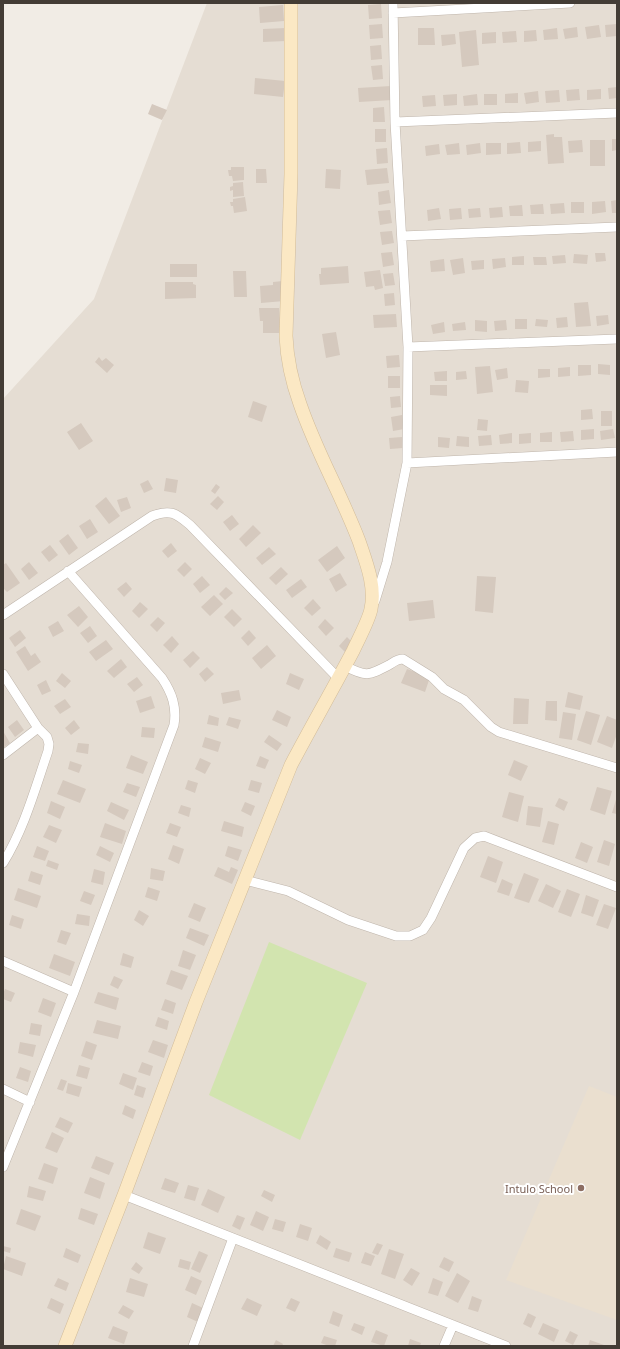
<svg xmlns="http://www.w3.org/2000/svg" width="620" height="1349" font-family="'Noto Sans',sans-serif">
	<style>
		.residential { fill: #e5ddd3 }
		.education { fill: #eadfcf }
		.grass { fill: #d2e4af }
		.building { fill: #d5c9be }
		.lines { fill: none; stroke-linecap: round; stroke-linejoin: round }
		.street-casing { stroke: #bfb5ab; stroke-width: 10 }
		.secondary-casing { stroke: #d2bc99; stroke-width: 14 }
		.street { stroke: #fff; stroke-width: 9 }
		.secondary { stroke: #fbe8c4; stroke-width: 13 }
		.education-dot { fill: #8d6e63; stroke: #fff; stroke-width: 1.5 }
		.labels { text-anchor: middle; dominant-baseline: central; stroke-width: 4; stroke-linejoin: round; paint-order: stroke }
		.education-label { font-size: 11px; fill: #785e54; stroke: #fff; text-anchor: end }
	</style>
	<rect width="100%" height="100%" fill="#f1ece5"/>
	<path class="residential" d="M207,3H617V1346H3V399L94,299Z"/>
	<path class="education" d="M589,1086L617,1097V1320L506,1280Z"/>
	<path class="grass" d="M269,942L367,983L300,1140L209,1095Z"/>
	<path class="building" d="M381,4L382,18L369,19L368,5Z
		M283,5L284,21L260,23L259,7Z
		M382,24L383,38L370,39L369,25Z
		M617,24V36L606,37L605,25Z
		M599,25L601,37L587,39L585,27Z
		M577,27L578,37L565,39L563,29Z
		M286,28V41L263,42V29Z
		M418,28H434L435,45H418Z
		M557,28L558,39L544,40L543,30Z
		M476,30L479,65L462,67L459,32Z
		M536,30L537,41L524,42V31Z
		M516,31L517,42L503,43L502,32Z
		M496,32V43L482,44V33Z
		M455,34L456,44L442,46L441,35Z
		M381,45L382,59L371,60L370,46Z
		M382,65L383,79L373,80L371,66Z
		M255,78L285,81L283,97L254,94Z
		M391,86L392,100L359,102L358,88Z
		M617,87V98L609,99L608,88Z
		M579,89L580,100L567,101L566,90Z
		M601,89V99L587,100V90Z
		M559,90L560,102L546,103L545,91Z
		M538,91L539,102L526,104L524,93Z
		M518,93V103H505V94Z
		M457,94V105L444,106L443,95Z
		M477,94L478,105L464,106L463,96Z
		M484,94H497V105H484Z
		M435,95L436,106L423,107L422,96Z
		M152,104L167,110L162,120L148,114Z
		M384,107L385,122H373V108Z
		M375,129H386V142H375Z
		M554,134V137H562L564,163L548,164L546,135Z
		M612,139H617V150L612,151Z
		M582,140L583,152L569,153L568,141Z
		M590,140H605V166H590Z
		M541,141V151L528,152V142Z
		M520,142L521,153L507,154V143Z
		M459,143L460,154L447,155L445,145Z
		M480,143L481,153L467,155L466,145Z
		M486,143H501V154L486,155Z
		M439,144L440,154L426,156L425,146Z
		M387,148L388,163L377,164L376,149Z
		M231,167H244V180L233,181L232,176H229L228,170H231Z
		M387,168L389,183L367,185L365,170Z
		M256,169H266L267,183H256Z
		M326,169L341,170L340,189L325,188Z
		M243,182L244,196L233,197V190L230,191V187L233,186V183Z
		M389,190L391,203L379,205L378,192Z
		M245,197L247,211L234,213L233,206H231L230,202H233V199Z
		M617,200V213H612L611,201Z
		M605,201L606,212L592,214V202Z
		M571,202H584V213H571Z
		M564,203L565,213L551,214L550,204Z
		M543,204L544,214H531L530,205Z
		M522,205L523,216H510L509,206Z
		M502,207L503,217L490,218L489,208Z
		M439,208L441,219L428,221L427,210Z
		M461,208L462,219L450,220L449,209Z
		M480,208L481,217L469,218L468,209Z
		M390,210L392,223L380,225L378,211Z
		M392,231L394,243L382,245L380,232Z
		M392,252L394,265L383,267L381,253Z
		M595,253H605L606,261L596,262Z
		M574,254L588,255L587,264L573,263Z
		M565,255L566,263L553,264L552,256Z
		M524,256V265H512V257Z
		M533,257H546L547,265H534Z
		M463,258L465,273L453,275L450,260Z
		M505,258L506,267L493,269L492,259Z
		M444,259L445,271L431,272L430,261Z
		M484,260V269L472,270L471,261Z
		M170,264H197V277H170Z
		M348,266L349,283L320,285L319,274H321V268Z
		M380,270L383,288L375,290L374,286L366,287L364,272Z
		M233,271H246L247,297H234Z
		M393,273L395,285L385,286L383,274Z
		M283,281L284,301L261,303L260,286L273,285V282Z
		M165,282H193V284L196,285V298L165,299Z
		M394,293L395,305L385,306L384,294Z
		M588,302L591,326L576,327L574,303Z
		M259,308H279L280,333H263V321H260Z
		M396,314L397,327L374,328L373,315Z
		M608,315L609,324L597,326L596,316Z
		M567,317L568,327L557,328L556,318Z
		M515,319H527V329H515Z
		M536,319L548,320L547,327L535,326Z
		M475,320L487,321V332L475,331Z
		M506,320L507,330L495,331L494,321Z
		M444,322L445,332L433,334L431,325Z
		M465,322L466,330L453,331L452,324Z
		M336,332L340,355L326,358L322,334Z
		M399,355L400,367L387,368L386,356Z
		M99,357L102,361L106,358L114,365L107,373L95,362Z
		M598,364L610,365V375L598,374Z
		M578,365H591V375L578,376Z
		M490,366L493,392L477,394L475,367Z
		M570,367V376L558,377V368Z
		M507,368L508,378L497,380L495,370Z
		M538,369H550V377L538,378Z
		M447,371V381H435L434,372Z
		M466,371L467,379L456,380V372Z
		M388,376H400V388H388Z
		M516,380L529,381L528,393L515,392Z
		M430,385H447V396L430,395Z
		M400,396L401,407L391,408L390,397Z
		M253,401L267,406L262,422L248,417Z
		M592,409L593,419L581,420V410Z
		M601,411H612V426H601Z
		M402,415L404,429L393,431L391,417Z
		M478,419L488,420L487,431L477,430Z
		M81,423L93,441L79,450L67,432Z
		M594,429V439L581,440V430Z
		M613,429L615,438L601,440L600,431Z
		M573,431L574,441L561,442L560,432Z
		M552,432V442H540V433Z
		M512,433V443L500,444L499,435Z
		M531,433V443L519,444V434Z
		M491,435L492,445L479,446L478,436Z
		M457,436L469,437V447L456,446Z
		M402,437L403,448L390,449L389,438Z
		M438,437L450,438L449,448L438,447Z
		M166,478L178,480L176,493L164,491Z
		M148,480L153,489L144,493L140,484Z
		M216,484L220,487L215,494L211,491Z
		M218,496L224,502L217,510L210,504Z
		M106,497L120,516L109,524L95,506Z
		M127,497L131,508L121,512L117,500Z
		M232,515L239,524L230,531L223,522Z
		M90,519L98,532L87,539L79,526Z
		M253,525L261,533L246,547L239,539Z
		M68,534L78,548L69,555L59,541Z
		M171,543L177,551L168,558L162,551Z
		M50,545L58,555L49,562L41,552Z
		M337,546L345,558L327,572L318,560Z
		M269,547L276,554L262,565L256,558Z
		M29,562L38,573L29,580L21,569Z
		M185,562L192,569L184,577L177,570Z
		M6,563L20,583L7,592L3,588V565Z
		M281,567L288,574L276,585L269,578Z
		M340,573L347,585L336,592L329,579Z
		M202,576L210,585L200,593L193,584Z
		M477,576L496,577L493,613L475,611Z
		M301,579L307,587L292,598L286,590Z
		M126,582L132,589L124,597L117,589Z
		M226,587L233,593L225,600L219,594Z
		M214,595L223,604L210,616L201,607Z
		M313,599L321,608L312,616L304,608Z
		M433,600L435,618L409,621L407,603Z
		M140,602L148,609L139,618L132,611Z
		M79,606L88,617L78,627L67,615Z
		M232,609L242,619L234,627L224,617Z
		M158,617L165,623L157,632L150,625Z
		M325,619L334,628L326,636L318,627Z
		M58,621L64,631L53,637L48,627Z
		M90,626L97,636L88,643L80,633Z
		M20,630L26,638L15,647L9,638Z
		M249,630L256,638L248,646L241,638Z
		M172,636L179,644L171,653L163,645Z
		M347,637L353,643L345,652L339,646Z
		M106,640L113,649L96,661L89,652Z
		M267,645L276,656L261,669L252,658Z
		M25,646L31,656L35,653L41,662L28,671L16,652Z
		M193,651L200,658L190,668L183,660Z
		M121,659L127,667L114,678L107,671Z
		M207,667L214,674L205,682L199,674Z
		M407,669L430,677L425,692L401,683Z
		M62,673L71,681L65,688L56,681Z
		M290,673L304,679L299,690L286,684Z
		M137,677L143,685L134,692L127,684Z
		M46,680L51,691L42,695L37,685Z
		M239,690L241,700L223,704L221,693Z
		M568,692L583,696L580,710L565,707Z
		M151,696L155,708L140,713L136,701Z
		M514,698L529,699L528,724H513Z
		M65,699L71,707L60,714L54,706Z
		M546,701H557V721L545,720Z
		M277,710L291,717L287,727L272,720Z
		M586,711L600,715L591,745L577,740Z
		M563,712L576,714L572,740L559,738Z
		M209,715L219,718L218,726L207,724Z
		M607,716L617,720V734L612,748L597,742Z
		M229,717L241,720L238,729L226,725Z
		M17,720L24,730L15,737L8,727Z
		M74,720L80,728L71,735L65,728Z
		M142,727L155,728L154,738L141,737Z
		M3,731L10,743L3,748Z
		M269,735L282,744L277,751L264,742Z
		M205,737L221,742L218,752L202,747Z
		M78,743L89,744L88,754L76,752Z
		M131,755L148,762L143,774L126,768Z
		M260,756L269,760L265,769L256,766Z
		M200,758L211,763L205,774L195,769Z
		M514,760L528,766L521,781L508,775Z
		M70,761L82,765L79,773L68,769Z
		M63,780L86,789L80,803L57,794Z
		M188,780L198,783L195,793L185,789Z
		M251,780L262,783L259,793L248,790Z
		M127,783L140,787L136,797L123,792Z
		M597,787L612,791L605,815L590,810Z
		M509,792L524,796L518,822L502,817Z
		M617,796V814L612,813Z
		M559,798L568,802L564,811L555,806Z
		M51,801L65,807L60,819L47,813Z
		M111,802L129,810L124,820L107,811Z
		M245,802L255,806L251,816L241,811Z
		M181,805L191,808L189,817L178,813Z
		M528,806L543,808L540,827L526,825Z
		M224,821L244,827L242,837L221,831Z
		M548,821L559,824L554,845L542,842Z
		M105,823L126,831L122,844L100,837Z
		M170,823L181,827L177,837L166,833Z
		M49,825L62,830L56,843L43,837Z
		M604,840L615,844L609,866L597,862Z
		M581,842L593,847L587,863L575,858Z
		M173,845L184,849L179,864L168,859Z
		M37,846L49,851L45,861L33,857Z
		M100,846L114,853L110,862L96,855Z
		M228,846L242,850L238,861L225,856Z
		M488,856L503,862L496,883L480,877Z
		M48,860L59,864L57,870L46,866Z
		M218,867L229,872L231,867L238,870L232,884L214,876Z
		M151,868L165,871L163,881L150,879Z
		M94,869L105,872L103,885L91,882Z
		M31,871L43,875L40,885L28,881Z
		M524,873L539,879L529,903L514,898Z
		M502,879L513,884L509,896L497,892Z
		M546,884L561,891L553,908L538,901Z
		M148,887L160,891L157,901L145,897Z
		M18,888L41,896L37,908L14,900Z
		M567,889L580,894L571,917L558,912Z
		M84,891L95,895L91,905L80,901Z
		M586,895L599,900L593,917L581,913Z
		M194,903L206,908L200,922L188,917Z
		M604,904L616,908L608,929L596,925Z
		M139,910L149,916L143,926L134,920Z
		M77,914L90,916L89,926L75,924Z
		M12,915L24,919L21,929L9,925Z
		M190,928L209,935L204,946L186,938Z
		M61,930L71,933L66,945L57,942Z
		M183,950L196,955L190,970L178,966Z
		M123,953L134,957L131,968L120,965Z
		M54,954L75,962L70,976L49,968Z
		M171,970L188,976L182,990L166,984Z
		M114,976L123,980L118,989L110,985Z
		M5,989L15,993L11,1002L3,999V994Z
		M98,992L119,998L116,1010L94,1003Z
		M43,998L56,1003L51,1017L38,1012Z
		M165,999L176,1003L173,1014L161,1010Z
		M158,1017L169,1021L167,1030L155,1026Z
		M97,1020L121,1026L118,1039L93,1033Z
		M31,1023L42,1025L40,1036L29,1034Z
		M153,1040L168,1045L164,1058L148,1052Z
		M86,1041L97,1045L92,1060L81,1056Z
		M20,1042L36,1045L33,1057L18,1053Z
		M142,1062L153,1066L150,1076L138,1072Z
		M79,1065L90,1068L87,1079L76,1076Z
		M20,1067L31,1071L28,1082L16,1078Z
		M123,1073L137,1078L133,1090L119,1084Z
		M61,1079L67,1081L63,1091L57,1089Z
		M68,1083L82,1087L79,1097L66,1093Z
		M137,1085L146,1088L143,1098L134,1095Z
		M125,1105L136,1110L133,1119L122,1114Z
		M60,1117L73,1123L68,1133L55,1127Z
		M52,1132L64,1138L57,1153L45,1148Z
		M96,1156L114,1163L109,1175L91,1168Z
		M44,1163L58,1168L53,1184L38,1179Z
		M90,1177L105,1183L100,1199L84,1193Z
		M165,1178L179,1183L175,1193L161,1189Z
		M188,1185L199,1188L195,1201L184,1198Z
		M29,1186L46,1191L43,1201L27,1197Z
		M208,1189L225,1197L218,1213L201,1205Z
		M264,1190L275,1195L272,1202L261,1196Z
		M81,1208L98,1214L94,1225L78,1219Z
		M21,1209L41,1216L35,1231L16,1224Z
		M256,1211L269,1217L263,1231L250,1225Z
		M237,1215L245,1218L240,1230L232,1226Z
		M275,1219L286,1222L283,1232L272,1229Z
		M300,1224L312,1228L308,1241L296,1237Z
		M148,1232L166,1238L160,1254L143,1248Z
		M320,1235L331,1242L327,1250L316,1243Z
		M377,1243L383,1245L378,1255L372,1253Z
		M3,1246L11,1248L10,1253L3,1251Z
		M66,1248L81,1255L78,1263L63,1257Z
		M336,1248L352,1253L349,1262L333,1257Z
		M389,1249L404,1254L395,1279L381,1274Z
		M199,1251L208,1255L200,1273L191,1269Z
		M365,1252L375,1256L371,1266L361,1263Z
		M6,1256L26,1263L22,1276L3,1269Z
		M444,1257L454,1262L449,1272L439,1267Z
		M180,1259L191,1262L189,1270L178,1267Z
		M136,1262L143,1268L139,1274L131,1269Z
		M411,1268L420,1273L412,1286L403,1280Z
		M457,1273L470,1281L458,1303L445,1296Z
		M191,1276L202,1281L196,1295L185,1290Z
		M58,1278L69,1283L66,1291L54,1286Z
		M130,1278L148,1284L144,1297L126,1292Z
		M433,1278L443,1282L438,1296L428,1293Z
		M472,1296L482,1300L478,1312L468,1309Z
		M51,1298L64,1304L60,1314L47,1308Z
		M247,1298L262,1305L257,1316L241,1309Z
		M291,1298L300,1302L295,1312L286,1308Z
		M192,1303L203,1308L198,1322L187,1317Z
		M123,1305L134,1311L129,1319L118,1313Z
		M333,1311L343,1315L339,1327L329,1323Z
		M528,1313L536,1317L531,1328L523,1324Z
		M354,1323L365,1327L362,1335L351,1330Z
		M543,1323L559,1330L554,1342L538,1334Z
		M113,1326L128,1332L124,1344L108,1338Z
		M376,1330L388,1335L384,1346L371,1342Z
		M570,1331L578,1335L573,1345L565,1341Z
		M324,1336L337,1340L335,1346H329L321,1343Z
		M410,1339L421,1343L420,1346H408Z
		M276,1340L283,1344L282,1346H273Z
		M590,1340L604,1345V1346H588Z"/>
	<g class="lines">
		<defs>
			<path id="street" d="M393,13L570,3
				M395,122L617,113
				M402,236L617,227
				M408,347L617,339
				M407,463L617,452
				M375,601L387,562L407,463L408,347L395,122L393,3
				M3,615L152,516C170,509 176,513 190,525L339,679
				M345,666C366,677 368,676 389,665C394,662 397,659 403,659L432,677L444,689L464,700L491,727L499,732L617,768
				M3,674L38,728L47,737L49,744L48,751C35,789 24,829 3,863
				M3,755L38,728
				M245,880L288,891L348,920L396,936H410L423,930L431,918L464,848L475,838L484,836L617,887
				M3,961L74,992
				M3,1089L30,1102
				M3,1167L74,992L174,725C177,707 172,693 162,678L68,571
				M124,1195L506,1346
				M193,1346L233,1238
				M444,1346L453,1325"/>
			<path id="secondary" d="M65,1346L124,1195L196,1002L291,765C311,727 333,689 353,651C358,640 369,620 371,609C376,586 366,562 359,541C341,494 316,451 300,404C292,382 287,359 286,336L291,174V3"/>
		</defs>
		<use href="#street" class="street-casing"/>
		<use href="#secondary" class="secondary-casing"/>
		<use href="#street" class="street"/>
		<use href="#secondary" class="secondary"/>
	</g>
	<circle class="education-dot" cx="581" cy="1188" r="4"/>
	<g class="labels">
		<g class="education-label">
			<text x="573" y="1188">Intulo School</text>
		</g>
	</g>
	<rect width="620" height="1349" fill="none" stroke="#433c35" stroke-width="8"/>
</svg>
